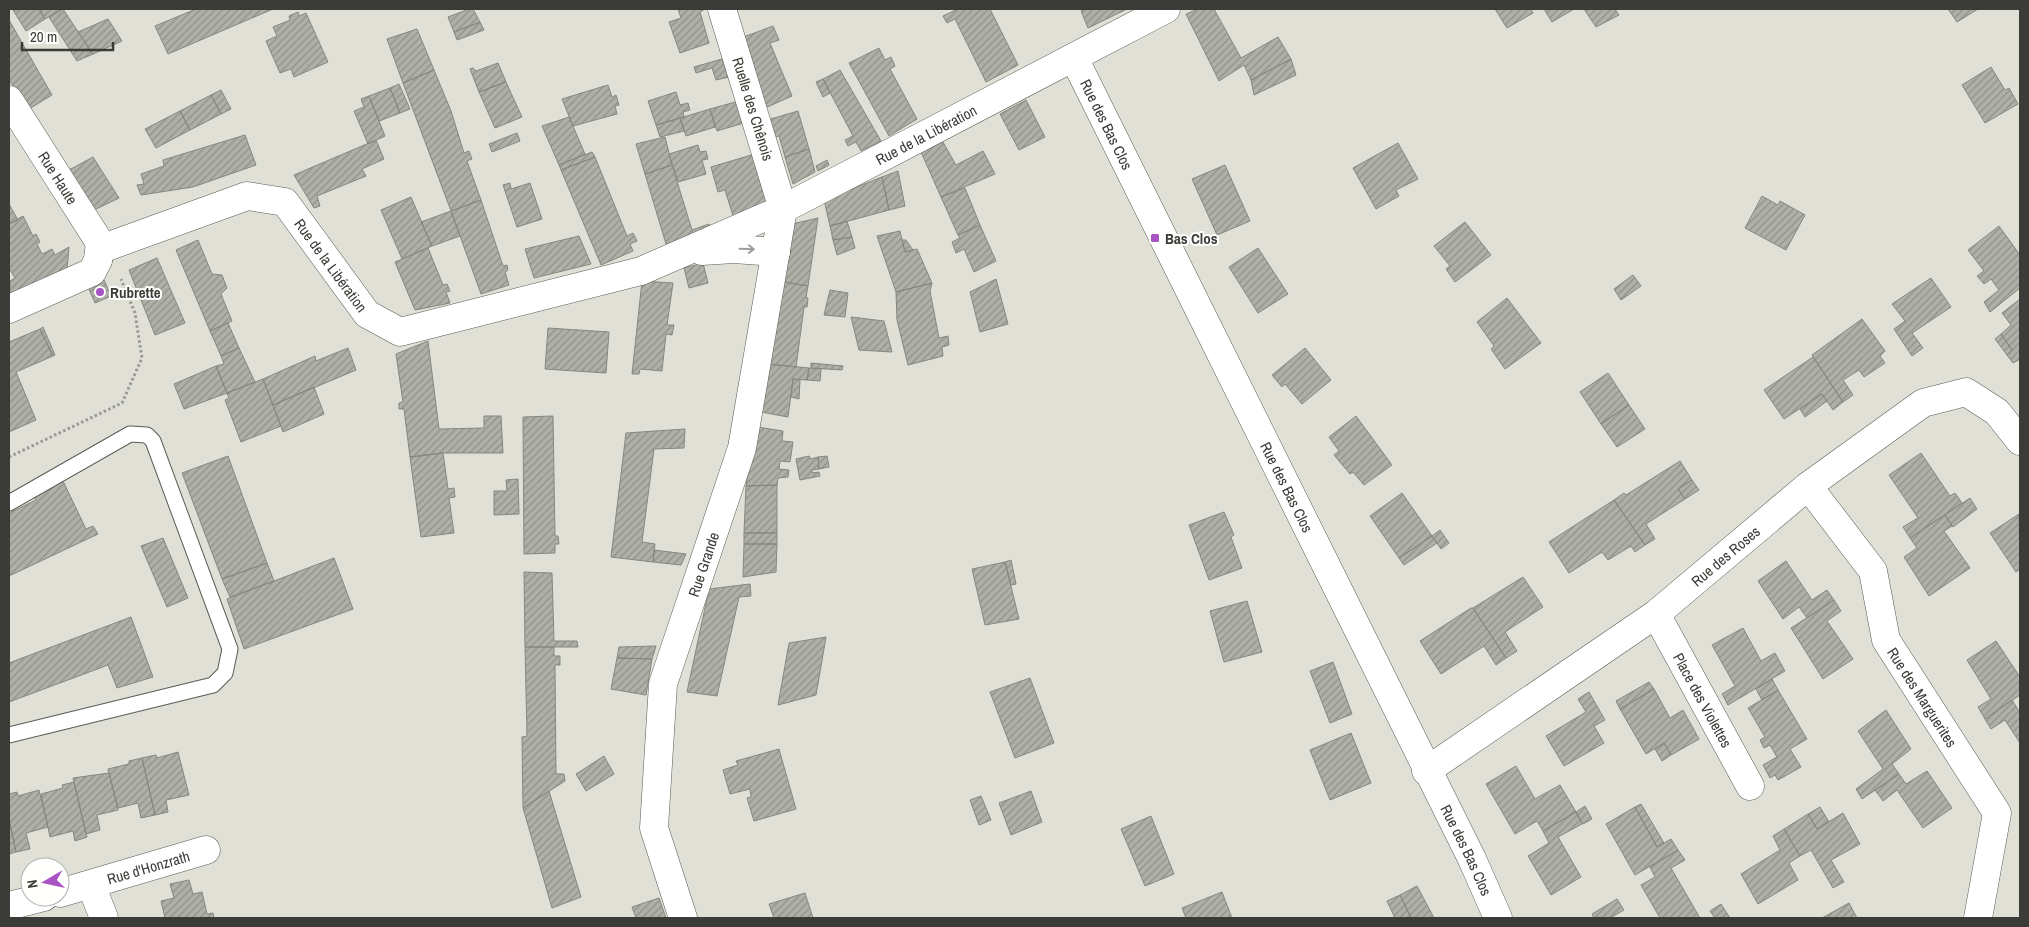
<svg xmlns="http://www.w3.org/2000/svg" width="2029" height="927" font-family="'Archivo Narrow',sans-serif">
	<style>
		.building { fill: url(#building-hatch); stroke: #86877e }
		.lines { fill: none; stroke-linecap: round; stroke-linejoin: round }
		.lane-casing { stroke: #5b5c54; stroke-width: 17 }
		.street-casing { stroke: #5b5c54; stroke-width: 29 }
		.secondary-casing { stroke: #5b5c54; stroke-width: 29 }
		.path { stroke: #9a9a93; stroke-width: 3; stroke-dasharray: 2.5 2.5; stroke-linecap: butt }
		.lane { stroke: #fff; stroke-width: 15 }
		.street { stroke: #fff; stroke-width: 28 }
		.secondary { stroke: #fff; stroke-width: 28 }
		.oneway { stroke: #9d9d9b }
		.poi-dot { fill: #a753c2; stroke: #fffffe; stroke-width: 2 }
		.labels { text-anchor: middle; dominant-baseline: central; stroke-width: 4; stroke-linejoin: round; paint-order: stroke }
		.street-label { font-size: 15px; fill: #3b3b37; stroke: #fffffe }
		.poi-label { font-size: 15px; font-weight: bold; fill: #3b3b37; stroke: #fffffe; text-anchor: start }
	</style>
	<defs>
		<pattern id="building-hatch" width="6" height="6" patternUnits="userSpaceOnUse" patternTransform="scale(1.25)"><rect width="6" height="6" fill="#b0b0a8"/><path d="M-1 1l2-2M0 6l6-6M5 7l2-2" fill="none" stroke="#90908a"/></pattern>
	</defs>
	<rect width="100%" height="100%" fill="#e0e0d7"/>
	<path class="building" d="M39,9H63L45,19Z
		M39,9L45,19L26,31L13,10Z
		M63,9L93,54L77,61L49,17Z
		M196,9H273L168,54L155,26Z
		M469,9H473L480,22L454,32L448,17Z
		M678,9H705L700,12L709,43L680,53L669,22L681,18Z
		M958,9H990L1018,65L986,82L955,19L947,23L943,16Z
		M1087,9H1127L1088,28L1081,11Z
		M1198,9H1214L1241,58L1278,37L1291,59L1251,80L1244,65L1219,81L1186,14Z
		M1495,9H1531L1533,13L1507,28Z
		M1544,9H1574L1552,22Z
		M1584,9H1615L1619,15L1596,27Z
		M1948,9H1978L1957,22Z
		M298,12L299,16L306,13L328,62L294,77L291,69L280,73L266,41L277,36L273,27L290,20L289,16Z
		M108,19L122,41L93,54L78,32Z
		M9,20L52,95L29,109L9,80Z
		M480,22L484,30L457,40L454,32Z
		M773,26L779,40L770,43L792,96L765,108L741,38Z
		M417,29L434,70L403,83L387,39Z
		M879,48L885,60L891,57L895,66L890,69L917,119L889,136L849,63Z
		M722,59L729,77L716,80L712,68L696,73L694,67Z
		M1291,59L1296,75L1254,95L1251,80Z
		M498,63L506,82L479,92L470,69L473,68L476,71Z
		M1991,67L2005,90L2009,88L2018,104L1985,123L1962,85Z
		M434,70L451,111L464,153L469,151L472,159L467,161L481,200L451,211L403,83Z
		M840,70L881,141L861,151L856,142L848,146L845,140L853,136L823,79Z
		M823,79L830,93L823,97L816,82Z
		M506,82L522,117L495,128L479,92Z
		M399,84L410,109L400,113L390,88Z
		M608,85L612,97L616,95L619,105L615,106L617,114L573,126L562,99Z
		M390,88L400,113L379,121L369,96Z
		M221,90L231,109L221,114L211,95Z
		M676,92L680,105L688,103L690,110L683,112L684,117L656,125L648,101Z
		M211,95L221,114L190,130L180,111Z
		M369,96L385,136L368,144L354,111L364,107L361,99Z
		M1026,100L1045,137L1019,150L1000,114Z
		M739,101L747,122L717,131L710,109Z
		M710,109L715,127L686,136L680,118Z
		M180,111L190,130L156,148L145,129Z
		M798,111L809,149L785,157L779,136L770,138L764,121Z
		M569,117L585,154L559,165L542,126Z
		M680,118L684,131L660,137L656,125Z
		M517,133L520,141L492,152L489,144Z
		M245,135L256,165L193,187L141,195L137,185L144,184L141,174L164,166L163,160Z
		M665,137L672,165L645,174L636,144Z
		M376,140L384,159L362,169L366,176L317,196L320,206L314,208L294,175Z
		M943,142L956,165L983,151L995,174L941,197L921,152Z
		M1398,143L1418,179L1396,190L1399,196L1376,209L1353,168Z
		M698,145L700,152L706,151L708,159L702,160L706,174L678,182L669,154Z
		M809,149L815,172L793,184L785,157Z
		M592,152L595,157L561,170L559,165Z
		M758,153L769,201L734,219L725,190L718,192L711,167Z
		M93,157L119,198L94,210L69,170Z
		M595,157L627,236L633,233L637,241L630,244L633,251L601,265L561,170Z
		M827,160L829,165L818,171L816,166Z
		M672,165L692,230L709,224L711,230L704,235L666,244L645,174Z
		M1225,165L1250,221L1217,235L1192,179Z
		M898,171L905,206L889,210L882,177Z
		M882,177L889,210L830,226L824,200Z
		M510,183L511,189L530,183L542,219L517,227L503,185Z
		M965,188L980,225L958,235L941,197Z
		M1762,196L1778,205L1780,201L1805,215L1786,250L1745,228Z
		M411,197L432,246L402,259L381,210Z
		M481,200L503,266L507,265L508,270L505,272L509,285L481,294L451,211Z
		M9,204L18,220L9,224Z
		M451,211L460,236L432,246L421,222Z
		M23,216L33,236L36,234L40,242L37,244L42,254L52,249L55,255L69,247L67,270L10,296V281L15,278L9,268V224Z
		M818,218L808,286L779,281L788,225Z
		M847,221L852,237L833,240L830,226Z
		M1465,222L1491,255L1455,282L1446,269L1450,266L1434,246Z
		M980,225L996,261L974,272L964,249L956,253L952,242L960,238L958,235Z
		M1999,226L2020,255V288L1990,312L1984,302L1999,290L1991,279L1984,284L1977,276L1984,271L1968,250Z
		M900,231L905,252L917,249L932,283L896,292L877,236Z
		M579,236L591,264L534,278L525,249Z
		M852,237L855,248L837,255L833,240Z
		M198,240L212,274L222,275L227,288L221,294L232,321L210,331L176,250Z
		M902,240H906L913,250L905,252Z
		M428,248L443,285L447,284L450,291L446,292L450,303L415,310L395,262Z
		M1258,248L1288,294L1258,313L1229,267Z
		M157,258L185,323L155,335L129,270Z
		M703,263L708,283L689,288L684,268Z
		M1633,275L1641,286L1621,300L1614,289Z
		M1931,278L1951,307L1912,333L1923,348L1912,356L1894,329L1905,321L1892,304Z
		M996,279L1008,324L980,332L970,292Z
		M104,280L111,296L95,303L88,287Z
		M642,281L673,283L667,325H674L672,335L666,334L662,371L640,369L639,374H632Z
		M779,281L808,286L806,297L808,298L807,307H804L796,367L768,364Z
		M932,283L930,291L939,338L948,336L949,345L942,347L943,356L908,365L897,320L896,292Z
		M830,290L848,293L845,317L824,315Z
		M1507,298L1541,343L1505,369L1491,349L1494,346L1477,322Z
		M2020,299V359L2013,363L2007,355L2012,350L2001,334L2011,325L2002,313Z
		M851,317L884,321L892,352L859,350Z
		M1862,319L1885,351L1880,356L1885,363L1864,377L1859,370L1843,380L1853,395L1843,402L1812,355Z
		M228,323L239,348L221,356L210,331Z
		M43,327L55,355L53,356L40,329Z
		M548,328L609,332L606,373L545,369Z
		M40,329L53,356L16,372L36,420L9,432V342Z
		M2001,334L2012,350L2007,355L1995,339Z
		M428,341L439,429L484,428V416H501L503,453H443L410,457L404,409H399V403L403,402L396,354Z
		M239,348L255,382L227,393L216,366L224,364L221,356Z
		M348,348L356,370L273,405L263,379L315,356L316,361Z
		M1305,348L1331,380L1302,404L1285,384L1282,387L1272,375Z
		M1813,357L1843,402L1833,410L1822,394L1784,419L1764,390Z
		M811,363L843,366L842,370L811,368Z
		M768,364L809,368L807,380L793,379L788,417L761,412Z
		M216,366L227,393L184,409L174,384Z
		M809,368L821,369L820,381L807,380Z
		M1608,373L1629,405L1601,424L1580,392Z
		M263,379L281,426L241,442L225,400L229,398L227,393Z
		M793,379L800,380L799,399L791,397Z
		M314,387L324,414L283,432L273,405Z
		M1822,394L1827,401L1805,417L1800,409Z
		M1629,405L1645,429L1617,447L1601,424Z
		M553,416L555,536H558L559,544H555V553L524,554L523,417Z
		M1356,416L1392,465L1364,485L1353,472L1350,474L1334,455L1339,451L1329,437Z
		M757,427L783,431L782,441L793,442L790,462L780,461L779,469L789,470L788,477L778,478L777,485L746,486L750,456Z
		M685,429L684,448L654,449L642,542L655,544L653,562L611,557L626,433Z
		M443,453L448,489L454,488L455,497L449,498L454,533L421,537L410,457Z
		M1921,453L1950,496L1955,493L1962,503L1910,538L1903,527L1918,518L1889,475Z
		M228,456L267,563L222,579L182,473Z
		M809,456L811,459L818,457L819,469L812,470V473L819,472L820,476L800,480L796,459Z
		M827,456L829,467L819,469L818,457Z
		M1680,461L1692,480L1678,489L1685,499L1646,524L1655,539L1645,545L1614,500L1624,493L1626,495Z
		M518,479L519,514L494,515V491H507L506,480Z
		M1692,480L1699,490L1685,499L1678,489Z
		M63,481L86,529L93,526L98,534L9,576V513L36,500L33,494Z
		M777,485V533H744L746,486Z
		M1402,493L1432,536L1399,558L1370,516Z
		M1970,498L1977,509L1953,527L1945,515Z
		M1614,500L1645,545L1635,552L1631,546L1608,560L1602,552L1569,573L1549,542Z
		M1224,512L1234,535L1231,537L1242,568L1209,580L1189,525Z
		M2019,514L2020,569L2016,572L1990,533Z
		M1945,515L1952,526L1944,531L1970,568L1929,596L1904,557L1917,548L1910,538Z
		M1440,530L1449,543L1441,549L1432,536Z
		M744,533H777V544H744Z
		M1432,536L1437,543L1404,565L1399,558Z
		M163,538L188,598L167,607L141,546Z
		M744,544H777L776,572L743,577Z
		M654,550L686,554L681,565L653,562Z
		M334,558L353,609L244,649L227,599Z
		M1011,560L1016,584L1011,585L1005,562Z
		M1786,561L1812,600L1827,590L1834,600L1807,618L1799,607L1783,619L1758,581Z
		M1005,562L1019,619L985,625L972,569Z
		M267,563L274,581L230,597L222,579Z
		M524,572L552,573L554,641H577L578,647H525Z
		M1523,577L1543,607L1505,632L1517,651L1506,658L1473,608Z
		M750,584L751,596L739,597L717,696L687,692L709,589Z
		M1834,600L1841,611L1827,621L1853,659L1823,679L1791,628Z
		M1247,601L1262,652L1224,662L1210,611Z
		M1471,608H1473L1506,658L1496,665L1484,646L1441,674L1420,641Z
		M131,617L153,677L117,688L108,665L9,702V663Z
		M1743,628L1761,661L1775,653L1785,671L1728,705L1722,694L1735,686L1712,645Z
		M826,637L816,695L778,705L789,643Z
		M1996,641L2020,677V695L1985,719L1978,707L1991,699L1967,660Z
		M656,646L652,659L617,658L619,647Z
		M525,647H554V656H560V665H555L556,774H564L565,781L523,808L522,737L527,736Z
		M617,658L652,659L646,695L611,689Z
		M1333,662L1352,714L1330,723L1310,671Z
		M1030,678L1054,743L1015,758L990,692Z
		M1772,679L1778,690L1762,700L1756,689Z
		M1649,682L1654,689L1620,709L1616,701Z
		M1654,689L1670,718L1683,710L1699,739L1671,755L1664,743L1646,754L1620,709Z
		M1778,690L1807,739L1790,749L1801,767L1778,780L1775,775L1770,778L1763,765L1777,757L1770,745L1764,748L1760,740L1765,737L1748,708Z
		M1589,692L1605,720L1594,726L1604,743L1564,766L1546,736L1586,712L1578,699Z
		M2012,700L2019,711L2020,710V743L2005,720L1991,729L1985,719Z
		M1886,710L1911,749L1892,764L1899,774L1862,799L1856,789L1883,769L1858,731Z
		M1351,733L1371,783L1330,800L1310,750Z
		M1664,743L1671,755L1662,761L1655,749Z
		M779,749L796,809L754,821L747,798L751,797L750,789L730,794L723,770L738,765L736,761Z
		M178,752L189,795L166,800L168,812L155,815L142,758L156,755L157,758Z
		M604,756L614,774L586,791L576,774Z
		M142,758L155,815L141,818L138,803L118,808L108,769L129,764V761Z
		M1516,766L1535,799L1560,785L1576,812L1543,831L1537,821L1515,834L1486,784Z
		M1927,771L1952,808L1923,828L1897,790L1883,801L1875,790L1899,774L1906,784Z
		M109,773L118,810L97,815L100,830L86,834L73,778Z
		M74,782L87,837L75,841L73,831L50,837L41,794L63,788L62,785Z
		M39,790L48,827L26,833L30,849L16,852L9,819V794L17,792L18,796Z
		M549,791L581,897L552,908L523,808Z
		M1031,791L1042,822L1011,835L999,803Z
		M981,796L991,820L979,825L970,800Z
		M1641,804L1664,843L1657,847L1635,807Z
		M1585,806L1592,819L1583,824L1576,812Z
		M1635,807L1657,847L1671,839L1678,850L1635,875L1606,824Z
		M1820,807L1829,822L1817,829L1808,814Z
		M1576,812L1582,824L1558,837L1581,877L1551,895L1528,856L1549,843L1543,831Z
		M1843,813L1860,844L1831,860L1844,882L1833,888L1811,850L1800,856L1784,829L1808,814L1817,829Z
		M1151,816L1174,874L1145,886L1121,829Z
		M9,819L16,852L9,854Z
		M1784,829L1800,856L1789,863L1798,880L1758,904L1741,874L1780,850L1773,836Z
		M1678,850L1685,860L1671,868L1700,918H1660L1641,885L1655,877L1650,867Z
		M189,880L193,894L202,892L207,914L213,913L214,918H165L161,901L174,898L170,884Z
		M1417,886L1434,918H1411L1400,895Z
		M1222,892L1232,918H1186L1182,908Z
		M805,893L813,918H774L769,904Z
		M1400,895L1411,918H1395L1387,901Z
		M659,898L666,918H636L632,907Z
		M1617,899L1624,910L1610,918H1594L1592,914Z
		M1849,903L1857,918H1822Z
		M1721,904L1730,918H1715L1710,911Z"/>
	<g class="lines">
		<defs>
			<path id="lane" d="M9,503L130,434L147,435L153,441L230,649L225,673L213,685L9,735"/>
			<g id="street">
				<path id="s1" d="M1074,58L1472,859L1498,918"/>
				<path id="s2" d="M101,249L247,196L285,202L367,314L400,332L641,271L783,209L1166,9"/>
				<path d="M702,251L734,249L776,252"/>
				<path d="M9,309L92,272L98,260"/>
				<path id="s3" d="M1808,486L1873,571L1886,640L1997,813L1978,918"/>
				<path id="s4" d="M1656,614L1750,786"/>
				<path id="s5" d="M1426,771L1656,614L1808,486L1923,403L1966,392L1997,412L2020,441"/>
				<path d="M91,885L104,918"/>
				<path id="s6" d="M60,893L206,850"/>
				<path d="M9,906L44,897"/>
				<path id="s7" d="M683,918L654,828L663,684L742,448L783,209L722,9"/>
			</g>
			<g id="secondary">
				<path id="s8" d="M9,100L100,243L98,260"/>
			</g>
		</defs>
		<use href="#lane" class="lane-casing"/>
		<use href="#street" class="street-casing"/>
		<use href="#secondary" class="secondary-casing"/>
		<path class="path" d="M9,457L122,403L142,358L135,313L121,279"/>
		<use href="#lane" class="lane"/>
		<use href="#street" class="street"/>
		<use href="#secondary" class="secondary"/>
	</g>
	<defs><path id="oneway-shaft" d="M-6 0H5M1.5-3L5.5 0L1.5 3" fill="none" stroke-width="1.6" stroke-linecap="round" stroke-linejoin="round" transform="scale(1.25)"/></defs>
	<use class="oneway" href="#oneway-shaft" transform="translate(747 249) rotate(2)"/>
	<g class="poi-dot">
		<rect x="1150" y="233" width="10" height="10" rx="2.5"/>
		<circle cx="100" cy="292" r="5"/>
	</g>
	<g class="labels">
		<g class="street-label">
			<text transform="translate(753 109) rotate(73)">Ruelle des Chênois</text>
			<text stroke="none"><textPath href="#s1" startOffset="74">Rue des Bas Clos</textPath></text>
			<text stroke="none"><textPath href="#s2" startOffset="935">Rue de la Libération</textPath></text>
			<text stroke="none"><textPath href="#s8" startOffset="92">Rue Haute</textPath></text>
			<text stroke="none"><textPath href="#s2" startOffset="272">Rue de la Libération</textPath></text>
			<text stroke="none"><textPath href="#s1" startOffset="479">Rue des Bas Clos</textPath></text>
			<text stroke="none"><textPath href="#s5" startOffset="369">Rue des Roses</textPath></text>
			<text stroke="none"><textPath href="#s7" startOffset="365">Rue Grande</textPath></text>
			<text stroke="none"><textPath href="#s3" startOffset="245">Rue des Marguerites</textPath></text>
			<text stroke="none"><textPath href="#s4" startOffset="98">Place des Violettes</textPath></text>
			<text stroke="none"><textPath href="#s1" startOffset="884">Rue des Bas Clos</textPath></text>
			<text stroke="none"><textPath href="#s6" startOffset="92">Rue d'Honzrath</textPath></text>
		</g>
		<g class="poi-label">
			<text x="1165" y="238">Bas Clos</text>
			<text x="110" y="292">Rubrette</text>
		</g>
	</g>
	<rect width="2029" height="927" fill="none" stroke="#3b3b37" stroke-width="20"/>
	<g transform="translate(45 882) rotate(261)"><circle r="24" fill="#fffffe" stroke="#b1b1ae"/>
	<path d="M0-4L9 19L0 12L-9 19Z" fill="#a753c2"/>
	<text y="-8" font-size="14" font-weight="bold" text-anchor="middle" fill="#3b3b37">N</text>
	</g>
	<path d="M22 42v8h91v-8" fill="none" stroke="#3b3b37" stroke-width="2.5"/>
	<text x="30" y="42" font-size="15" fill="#3b3b37" stroke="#fffffe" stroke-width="4" paint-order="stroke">20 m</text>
</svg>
